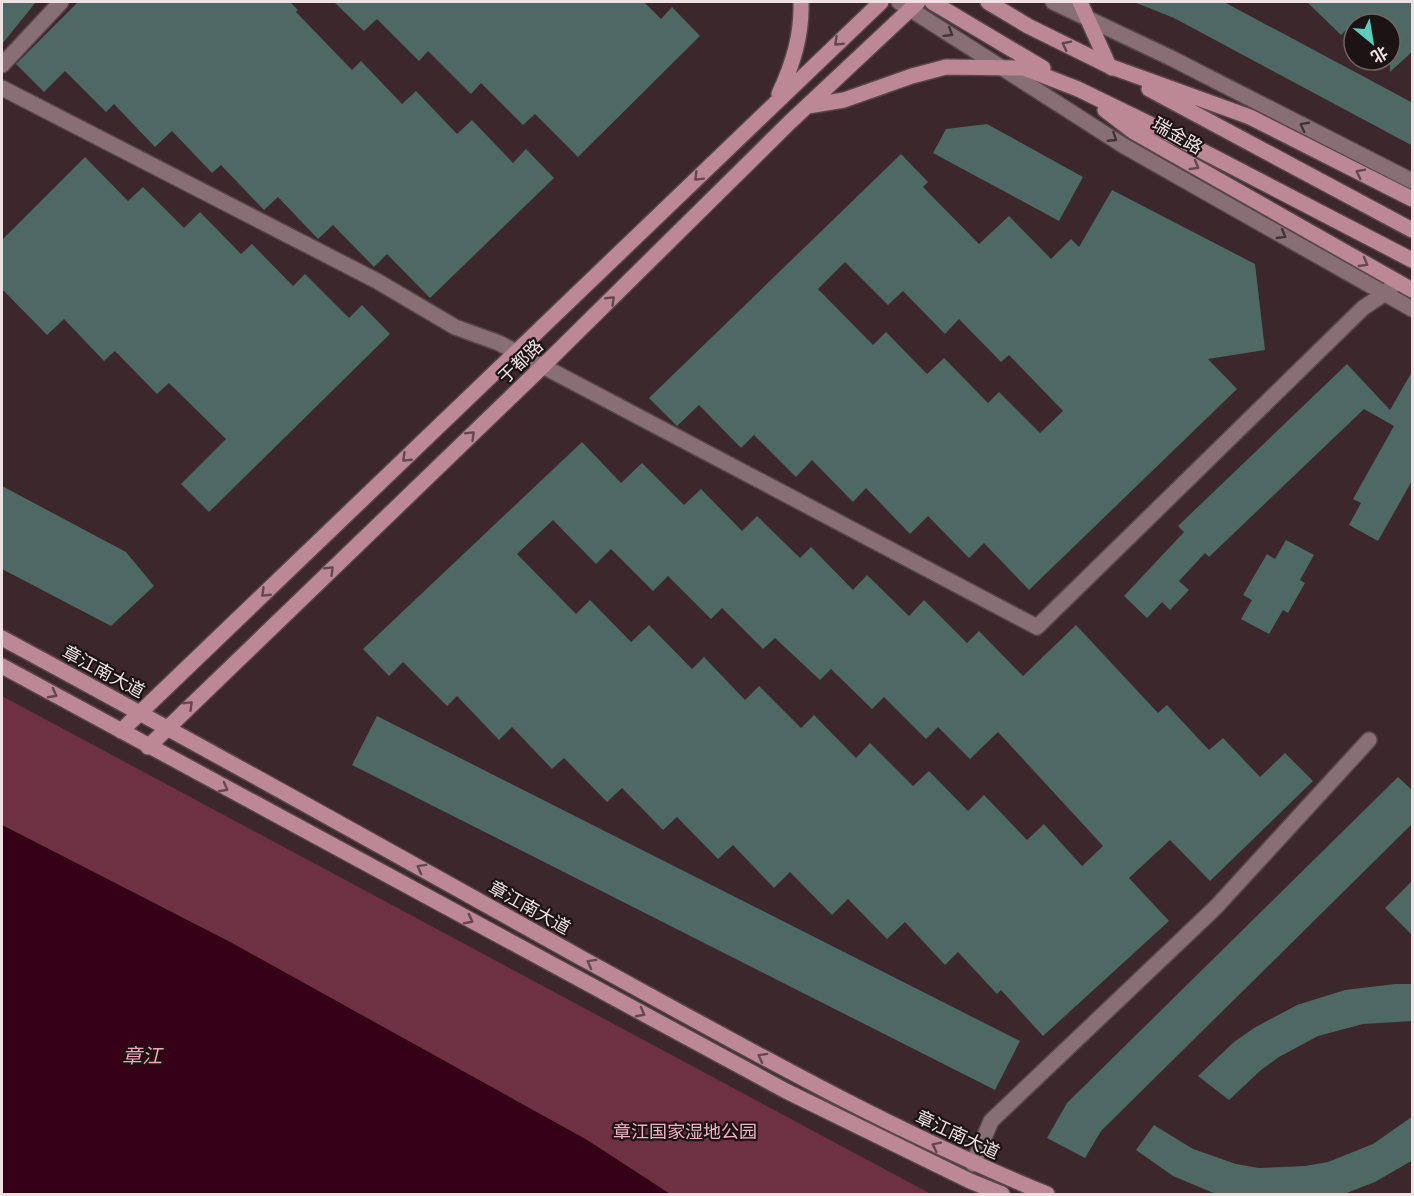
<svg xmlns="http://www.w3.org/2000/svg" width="1414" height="1196" font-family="Commissioner,'Noto Sans SC',sans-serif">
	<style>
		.green { fill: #6e3043 }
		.water { fill: #360116 }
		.building { fill: #4e6863; fill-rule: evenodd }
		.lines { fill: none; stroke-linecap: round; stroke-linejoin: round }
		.minor-casing { stroke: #57454a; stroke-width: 18 }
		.major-casing { stroke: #57454a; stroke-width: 18 }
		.minor { stroke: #876f75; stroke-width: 15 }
		.major { stroke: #bd8895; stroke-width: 15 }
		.oneway { stroke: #413337 }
		.oneway2 { stroke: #64484f }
		.labels { text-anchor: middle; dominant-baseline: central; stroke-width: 4.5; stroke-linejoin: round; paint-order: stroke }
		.street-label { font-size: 18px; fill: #eee0e3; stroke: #1c1315 }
		.park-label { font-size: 18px; fill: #f5b1c2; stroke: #1c1315 }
		.water-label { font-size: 20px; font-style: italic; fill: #fca2ba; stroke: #1c1315 }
	</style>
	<rect width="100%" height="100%" fill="#3b272c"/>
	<path class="green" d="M2,696L931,1194H670L587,1140L230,942L2,825Z"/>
	<path class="water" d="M2,825L230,942L587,1140L670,1194H2Z"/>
	<path class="building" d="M2,2H36L2,44Z
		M78,2H290L298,10L296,12L352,70L361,61L402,104L416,91L457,134L472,120L513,163L526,149L554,178L430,298L387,254L374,267L333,225L318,239L278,197L264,210L221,165L212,173L172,131L155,147L114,104L106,112L65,71L44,92L16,64Z
		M334,2H644L661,19L672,7L700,36L578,157L535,114L523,125L481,83L471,94L428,51L419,61L377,19L364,31Z
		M1134,2H1224L1413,103V146L1174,18Z
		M1307,2H1413V51L1390,72V24H1352L1341,35Z
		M987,124L1083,177L1059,221L933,153L946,129Z
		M901,154L928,182L923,187L979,244L1009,216L1051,259L1071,239L1079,247L1112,190L1255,264L1265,350L1208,359L1237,389L1029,590L984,543L969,558L928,516L910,534L866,488L853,502L812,460L796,477L754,435L741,448L699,405L677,426L649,398ZM845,262L888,305L903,291L945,334L959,319L1001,362L1009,355L1063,411L1040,433L999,392L988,403L944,358L927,374L886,332L873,345L818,289Z
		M85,157L128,201L143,187L184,228L200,212L241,254L252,244L293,286L305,274L349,318L362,305L390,334L209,512L181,484L226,439L169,383L157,394L115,351L104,361L64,319L47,335L2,289V240Z
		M1347,364L1390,410L1413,370V479L1378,541L1349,525L1361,503L1353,499L1394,426L1364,409L1209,557L1205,553L1179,581L1189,590L1170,610L1162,602L1147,618L1124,596L1184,532L1178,526Z
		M582,442L621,483L642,463L684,505L701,489L742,531L757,516L800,558L811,547L853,590L867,575L909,616L924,600L967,643L979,631L1023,676L1076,625L1158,713L1167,705L1209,750L1223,738L1260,777L1285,753L1313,781L1210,881L1170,840L1129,878L1169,921L1043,1036L1001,990L997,994L958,952L945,965L905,922L887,939L848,899L832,915L790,872L774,888L733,845L718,859L677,817L663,830L622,788L607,802L564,758L552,769L512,727L499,740L457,696L447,706L403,662L389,676L363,649ZM553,520L596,564L611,549L653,591L668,576L711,619L722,608L763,649L775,638L820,680L831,669L872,709L884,697L926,739L938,727L970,759L998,732L1103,846L1082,866L1044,824L1027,840L984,795L968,811L929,771L913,786L870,743L856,758L814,715L801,728L759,686L745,700L704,657L692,669L649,625L631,642L590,600L576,614L517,554Z
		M2,486L126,552L154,586L111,626L2,569Z
		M1286,540L1314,555L1300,580L1305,583L1288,613L1283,610L1269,634L1241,619L1252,600L1243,595L1267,554L1275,559Z
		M377,716L1020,1041L995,1090L352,765Z
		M1398,777L1413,791V823L1101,1131L1085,1158L1047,1138L1067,1103Z
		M1413,880V936L1385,908Z
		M1395,984H1413V1021L1363,1024L1318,1036L1279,1057L1261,1070L1229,1100L1198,1076L1234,1042L1254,1028L1297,1005L1345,990Z
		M1413,1116V1160L1375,1182L1344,1194H1216L1173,1176L1136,1150L1154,1125L1193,1149L1236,1164L1259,1168L1305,1166L1328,1162L1373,1144Z"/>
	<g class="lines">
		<defs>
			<path id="minor" d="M899,2L1124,146L1412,309
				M1053,2L1171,58L1412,181
				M2,65L61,2
				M2,88L377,281L455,327L499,343L1037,627L1363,308L1384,294L1397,282
				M973,1164L991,1121L1216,907L1369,740"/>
			<path id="major" d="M932,2L1043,68
				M988,2L1028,26L1109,66L1250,117L1412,199
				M1080,2L1109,66L1112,68
				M1149,89L1412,230
				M779,94C793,64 802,35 801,2
				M808,106L844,100L912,76L946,67L1024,68L1078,89L1158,128L1412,260
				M1105,110L1134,132L1412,290
				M2,638C197,743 391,852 585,960C737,1043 887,1129 1047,1194
				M2,666L786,1091L970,1181L1002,1194
				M121,731L881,2
				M148,747L542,367L790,122L918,2"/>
		</defs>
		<use href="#minor" class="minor-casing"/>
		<use href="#major" class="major-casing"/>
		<use href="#minor" class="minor"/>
		<use href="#major" class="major"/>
	</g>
	<defs><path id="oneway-chevron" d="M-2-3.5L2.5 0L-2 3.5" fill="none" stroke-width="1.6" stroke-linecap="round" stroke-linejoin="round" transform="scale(1.5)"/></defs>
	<g class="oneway">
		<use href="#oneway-chevron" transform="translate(949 33) rotate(32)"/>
		<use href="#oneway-chevron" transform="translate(1304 126) rotate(-153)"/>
		<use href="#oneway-chevron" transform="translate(1113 138) rotate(33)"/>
		<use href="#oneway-chevron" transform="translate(1282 235) rotate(30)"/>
	</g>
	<g class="oneway2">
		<use href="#oneway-chevron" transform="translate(838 42) rotate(137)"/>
		<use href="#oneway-chevron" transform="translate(1066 45) rotate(-153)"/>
		<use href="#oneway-chevron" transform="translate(1195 166) rotate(30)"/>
		<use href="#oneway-chevron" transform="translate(1360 173) rotate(-153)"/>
		<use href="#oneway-chevron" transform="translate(698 177) rotate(135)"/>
		<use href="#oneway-chevron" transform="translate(1364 263) rotate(30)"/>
		<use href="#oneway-chevron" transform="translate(611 300) rotate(-44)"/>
		<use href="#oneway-chevron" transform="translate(471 435) rotate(-44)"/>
		<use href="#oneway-chevron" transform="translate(406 458) rotate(136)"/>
		<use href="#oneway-chevron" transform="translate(330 570) rotate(-44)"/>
		<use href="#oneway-chevron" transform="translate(265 593) rotate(136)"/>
		<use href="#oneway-chevron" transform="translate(53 694) rotate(28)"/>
		<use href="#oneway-chevron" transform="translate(189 705) rotate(-44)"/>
		<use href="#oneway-chevron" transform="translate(224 788) rotate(28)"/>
		<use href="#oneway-chevron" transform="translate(421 868) rotate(-151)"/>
		<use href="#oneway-chevron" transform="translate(469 920) rotate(28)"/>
		<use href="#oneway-chevron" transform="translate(591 963) rotate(-151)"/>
		<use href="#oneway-chevron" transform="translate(641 1013) rotate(28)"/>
		<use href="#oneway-chevron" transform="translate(762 1057) rotate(-151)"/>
		<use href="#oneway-chevron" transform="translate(936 1146) rotate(-154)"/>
	</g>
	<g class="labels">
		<g class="street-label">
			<text transform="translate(1178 135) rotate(30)">瑞金路</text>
			<text transform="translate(520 361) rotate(-44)">于都路</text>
			<text transform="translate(104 671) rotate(28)">章江南大道</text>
			<text transform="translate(530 907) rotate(29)">章江南大道</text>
			<text transform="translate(958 1134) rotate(25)">章江南大道</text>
		</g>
		<g class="park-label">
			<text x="685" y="1131">章江国家湿地公园</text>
		</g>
		<g class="water-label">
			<text x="142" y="1055">章江</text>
		</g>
	</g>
	<rect width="1414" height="1196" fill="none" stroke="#eee0e3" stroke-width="6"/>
	<g transform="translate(1372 42) rotate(150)"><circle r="28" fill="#1c1315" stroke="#706567" stroke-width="1.5"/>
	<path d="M0-4.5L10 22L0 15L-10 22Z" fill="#5acebd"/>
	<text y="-9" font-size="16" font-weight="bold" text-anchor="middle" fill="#eee0e3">北</text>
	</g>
</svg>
